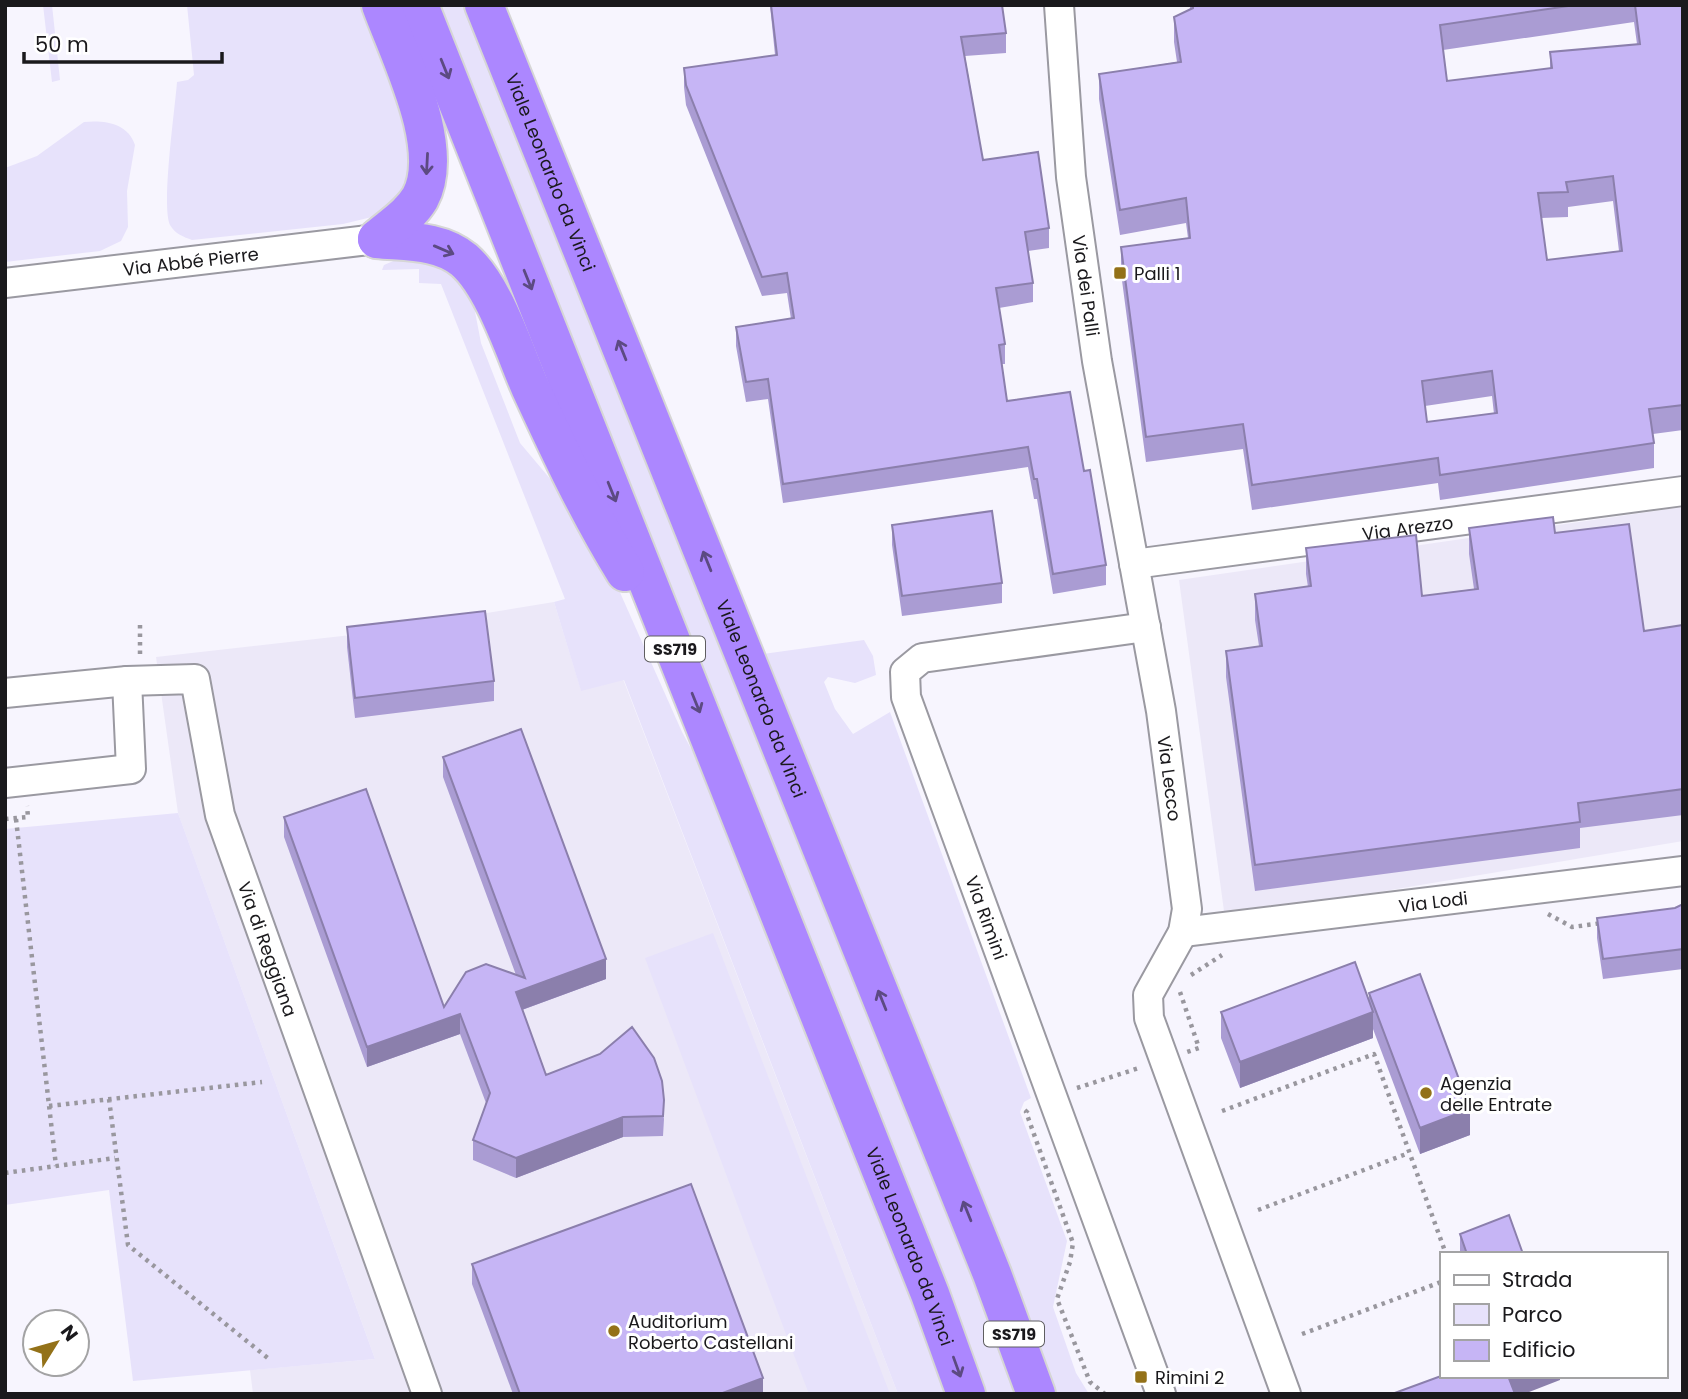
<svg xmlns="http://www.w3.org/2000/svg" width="1688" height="1399" font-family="Poppins,sans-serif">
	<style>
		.built { fill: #ece8f8 }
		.green { fill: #e7e2fb }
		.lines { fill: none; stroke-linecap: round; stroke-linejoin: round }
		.minor-casing { stroke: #9a99a1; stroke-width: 32 }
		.highway-casing { stroke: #d6d6d6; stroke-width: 42 }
		.path { stroke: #99979e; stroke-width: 4.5; stroke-dasharray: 3.5 5; stroke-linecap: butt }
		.minor { stroke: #fff; stroke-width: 28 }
		.highway { stroke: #ac87ff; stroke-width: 38 }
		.wall { fill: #aa9cd3; fill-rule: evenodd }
		.shaded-wall { fill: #8b7fac }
		.building { fill: #c6b5f5; stroke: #8b7fac; stroke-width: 2; fill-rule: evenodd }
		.oneway { stroke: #5c4a82 }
		.poi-dot { fill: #937118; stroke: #fff; stroke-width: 2.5 }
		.labels { text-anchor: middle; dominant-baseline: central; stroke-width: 6; stroke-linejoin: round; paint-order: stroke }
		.shield { fill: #fff; stroke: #5f5e60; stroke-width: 2 }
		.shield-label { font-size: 16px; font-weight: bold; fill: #1a191c }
		.street-label { font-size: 18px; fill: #1a191c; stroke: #fff }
		.poi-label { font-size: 18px; fill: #1a191c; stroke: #fff; text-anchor: start }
	</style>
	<rect width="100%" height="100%" fill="#f7f5fe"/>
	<path class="built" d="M1683,507V841L1349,897L1224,911L1179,580Z
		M554,602L581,690L623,679L898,1394H253L250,1370L375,1359L178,813L156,657L351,635Z"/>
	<path class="green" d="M43,5H52L60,80L52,82Z
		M187,5H369L416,146L401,200L376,216L343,224L192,240C184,237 175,234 170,225C161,206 175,109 177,82L188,80L194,75Z
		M431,5H467L1019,1394H984Z
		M84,122C104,120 128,123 135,145L127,191L128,227L121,241L100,251L5,262V168L37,156Z
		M398,259L444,267L472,296L481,343L520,443L568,500L614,579L682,732L706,776L951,1394H898L624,680L581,691L554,602L565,599L441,284L419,283V269L382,270L384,265Z
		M864,640L873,656L876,675L855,683L828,677L824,682L835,709L853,734L890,712L1031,1098L1024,1102L1020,1112L1067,1241L1053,1307L1076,1373L1089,1394H1055L943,1102L763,654Z
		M178,813L181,821L375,1359L133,1381L109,1190L5,1205V829Z
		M713,933L890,1394H809L790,1345L645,958Z"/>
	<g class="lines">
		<defs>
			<g id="minor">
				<path id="s1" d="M1059,5L1071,177L1097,361L1161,711L1187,909L1183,932L1148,995L1149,1018L1286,1394"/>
				<path id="s2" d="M5,283L377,239"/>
				<path id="s3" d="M1134,564L1683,491"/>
				<path id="s4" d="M1146,627L922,658L905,672L906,697L1161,1394"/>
				<path id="s5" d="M5,693L127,681L195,679L220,815L427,1394"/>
				<path d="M5,783L131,769L127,681"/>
				<path id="s6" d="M1183,932L1683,871"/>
			</g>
			<g id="highway">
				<path id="s7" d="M419,5L930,1294L966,1394"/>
				<path id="s8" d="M484,5L992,1274L1036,1394"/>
				<path d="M377,239C407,242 440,240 464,260C494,286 514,350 530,387C559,450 588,512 625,572"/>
				<path d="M377,239C392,226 410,215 420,198C447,148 399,55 381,5"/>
			</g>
		</defs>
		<use href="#minor" class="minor-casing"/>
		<use href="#highway" class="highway-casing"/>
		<path class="path" d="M140,654V620
			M5,819L28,817L27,806
			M16,819L56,1166
			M1548,914L1572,927L1602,923
			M1191,975L1222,955
			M1180,992L1199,1048L1187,1052
			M1077,1088L1139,1068
			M109,1099L128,1245L269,1359
			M49,1106L262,1082
			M1028,1110L1026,1112L1073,1243L1070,1262L1057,1299L1090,1382L1105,1394
			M1222,1111L1374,1054L1446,1254
			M5,1173L115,1158
			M1258,1210L1409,1153
			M1302,1334L1441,1282"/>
		<use href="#minor" class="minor"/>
		<use href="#highway" class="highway"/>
	</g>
	<path class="wall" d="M770,5H1002L1006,33V53L965,56L983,160L1049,228V248L1028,251L1033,283V302L999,308L1005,344V364H1002L1007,401L1084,471L1106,565V585L1053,594L1037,499H1034L1028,467L783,503L768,399L746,402L736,346V327L791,319L787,293L762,296L686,105L684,87V68L775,55Z
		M1190,5H1683V430L1653,434L1654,443V468L1440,500L1438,483L1252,510L1243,449L1146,462L1121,273V247L1188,238L1186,223L1120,235L1099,99V74L1177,62L1174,42V17L1190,10ZM1634,22L1637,44L1550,52V69L1447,81L1443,50ZM1613,201L1619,251L1547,260L1541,218L1568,217V207ZM1492,396L1494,414L1427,422L1425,406Z
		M892,525L1002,583V603L902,616L892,545Z
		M1469,528L1555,533L1644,631L1683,625V815L1580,828V848L1255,891L1226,677V651L1259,646L1255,620V594L1308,587L1306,574V548L1422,596L1474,589L1469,554Z
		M347,627L494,681V701L355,718L347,647Z
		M443,757L606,979L522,1010L546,1075L654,1058L664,1119L663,1136L623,1137L516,1178L473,1160V1140L486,1103L460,1034L367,1067L284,837V817L444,1007L516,975L443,777Z
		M1683,904V969L1603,979L1597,938V918L1675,908Z
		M1369,993L1470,1135L1420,1154L1373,1029V1038L1240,1088L1221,1038V1012L1369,1002Z
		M1460,1234L1523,1254H1460Z
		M472,1264L763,1394H513L472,1284Z"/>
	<path class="shaded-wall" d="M606,959V979L516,1012V992Z
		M1373,1012V1038L1240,1088V1062Z
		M460,1014V1034L367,1067V1047Z
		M1470,1109V1135L1420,1154V1128Z
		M623,1117V1137L516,1178V1158Z
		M1507,1376H1560V1380L1524,1394H1507Z
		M763,1378V1394H720Z"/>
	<path class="building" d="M771,5H1002L1006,33L961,37L983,160L1038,152L1049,228L1025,232L1033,283L996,288L1005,344L999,345L1007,401L1070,392L1084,471L1090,470L1106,565L1053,574L1037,479H1034L1028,447L783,484L768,379L746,382L736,327L794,318L787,273L762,277L686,85L684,68L777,55Z
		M1193,5H1575L1440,25L1447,81L1552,68L1550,52L1640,44L1635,5H1683V405L1649,409L1654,443L1440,475L1438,458L1252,485L1243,424L1146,437L1121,247L1190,238L1186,198L1120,210L1099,74L1181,62L1174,17L1193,8ZM1613,176L1622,251L1547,260L1538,193L1568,192L1566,182ZM1492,371L1497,413L1427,422L1422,381Z
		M992,511L1002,583L902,596L892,525Z
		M1553,517L1555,533L1629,524L1644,631L1683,625V789L1578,803L1580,822L1255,865L1226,651L1262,646L1255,594L1311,586L1306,548L1416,535L1422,596L1478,589L1469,528Z
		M485,611L494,681L355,698L347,627Z
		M521,729L606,959L516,992L546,1075L600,1054L632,1027L654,1058L662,1081L664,1100L663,1116L623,1117L516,1158L473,1140L490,1093L460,1014L367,1047L284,817L366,789L444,1007L466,972L486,964L525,978L443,757Z
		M1683,904V949L1603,959L1597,918L1675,908Z
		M1355,962L1373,1012L1240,1062L1221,1012Z
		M1420,974L1470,1109L1420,1128L1369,993Z
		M691,1184L763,1378L720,1394H520L472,1264Z
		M1509,1215L1523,1254H1467L1460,1234Z
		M1441,1376H1508L1515,1394H1392Z"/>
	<defs><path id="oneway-shaft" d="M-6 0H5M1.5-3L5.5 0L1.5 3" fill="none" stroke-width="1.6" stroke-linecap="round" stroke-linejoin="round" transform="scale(1.75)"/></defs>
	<g class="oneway">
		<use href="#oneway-shaft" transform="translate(445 69) rotate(68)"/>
		<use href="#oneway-shaft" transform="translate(427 164) rotate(93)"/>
		<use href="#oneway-shaft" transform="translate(444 250) rotate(23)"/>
		<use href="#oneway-shaft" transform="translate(528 280) rotate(68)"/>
		<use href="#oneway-shaft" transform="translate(622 350) rotate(-112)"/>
		<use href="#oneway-shaft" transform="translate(612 492) rotate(68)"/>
		<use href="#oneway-shaft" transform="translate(707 561) rotate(-112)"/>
		<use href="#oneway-shaft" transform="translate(696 703) rotate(68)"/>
		<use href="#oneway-shaft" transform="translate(882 1000) rotate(-112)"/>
		<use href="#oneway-shaft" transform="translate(967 1211) rotate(-112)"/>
		<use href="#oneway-shaft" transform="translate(957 1367) rotate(70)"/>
	</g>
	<g class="poi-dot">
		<rect x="1113" y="266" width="14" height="14" rx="3.5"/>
		<circle cx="1426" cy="1093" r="7"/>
		<circle cx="614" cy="1331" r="7"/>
		<rect x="1134" y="1370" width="14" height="14" rx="3.5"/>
	</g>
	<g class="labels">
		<g class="shield">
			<rect x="645" y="636.5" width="60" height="25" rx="5"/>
			<rect x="984" y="1321.5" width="60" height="25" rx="5"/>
		</g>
		<g class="shield-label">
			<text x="675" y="649">SS719</text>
			<text x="1014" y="1334">SS719</text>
		</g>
		<g class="street-label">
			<text stroke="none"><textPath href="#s8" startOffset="180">Viale Leonardo da Vinci</textPath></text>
			<text stroke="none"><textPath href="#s2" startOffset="187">Via Abbé Pierre</textPath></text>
			<text stroke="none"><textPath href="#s1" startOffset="282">Via dei Palli</textPath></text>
			<text stroke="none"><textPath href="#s3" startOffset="276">Via Arezzo</textPath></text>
			<text stroke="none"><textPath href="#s8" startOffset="747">Viale Leonardo da Vinci</textPath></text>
			<text stroke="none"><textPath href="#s1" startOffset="782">Via Lecco</textPath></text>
			<text stroke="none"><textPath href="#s6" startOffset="252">Via Lodi</textPath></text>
			<text stroke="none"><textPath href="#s4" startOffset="508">Via Rimini</textPath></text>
			<text stroke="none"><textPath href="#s5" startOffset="471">Via di Reggiana</textPath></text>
			<text stroke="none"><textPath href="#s7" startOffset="1335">Viale Leonardo da Vinci</textPath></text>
		</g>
		<g class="poi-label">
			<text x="1134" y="273">Palli 1</text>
			<text x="1440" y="1083">Agenzia<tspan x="1440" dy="21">delle Entrate</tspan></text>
			<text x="628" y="1321">Auditorium<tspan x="628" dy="21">Roberto Castellani</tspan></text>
			<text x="1155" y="1377">Rimini 2</text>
		</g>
	</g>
	<rect width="1688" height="1399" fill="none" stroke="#1a191c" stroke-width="14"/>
	<rect x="1440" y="1252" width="228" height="126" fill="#ffffff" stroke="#a3a3a4" stroke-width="2"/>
	<rect x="1454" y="1275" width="35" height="10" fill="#ffffff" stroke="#a3a3a4" stroke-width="2"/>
	<text x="1502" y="1287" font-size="21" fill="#1a191c">Strada</text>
	<rect x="1454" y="1304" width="35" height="21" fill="#e7e2fb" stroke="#a3a3a4" stroke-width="2"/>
	<text x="1502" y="1322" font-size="21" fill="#1a191c">Parco</text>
	<rect x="1454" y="1340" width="35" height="21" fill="#c6b5f5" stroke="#a3a3a4" stroke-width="2"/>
	<text x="1502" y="1357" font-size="21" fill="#1a191c">Edificio</text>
	<g transform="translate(56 1343) rotate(53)"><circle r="33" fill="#ffffff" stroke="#a3a3a4" stroke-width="2"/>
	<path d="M0-5L12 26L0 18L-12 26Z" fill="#937118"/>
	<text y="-10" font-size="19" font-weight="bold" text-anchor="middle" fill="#1a191c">N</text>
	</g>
	<path d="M24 52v10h198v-10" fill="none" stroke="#1a191c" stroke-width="3.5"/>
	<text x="35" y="52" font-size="21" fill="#1a191c" stroke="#ffffff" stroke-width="5" paint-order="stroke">50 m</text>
</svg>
